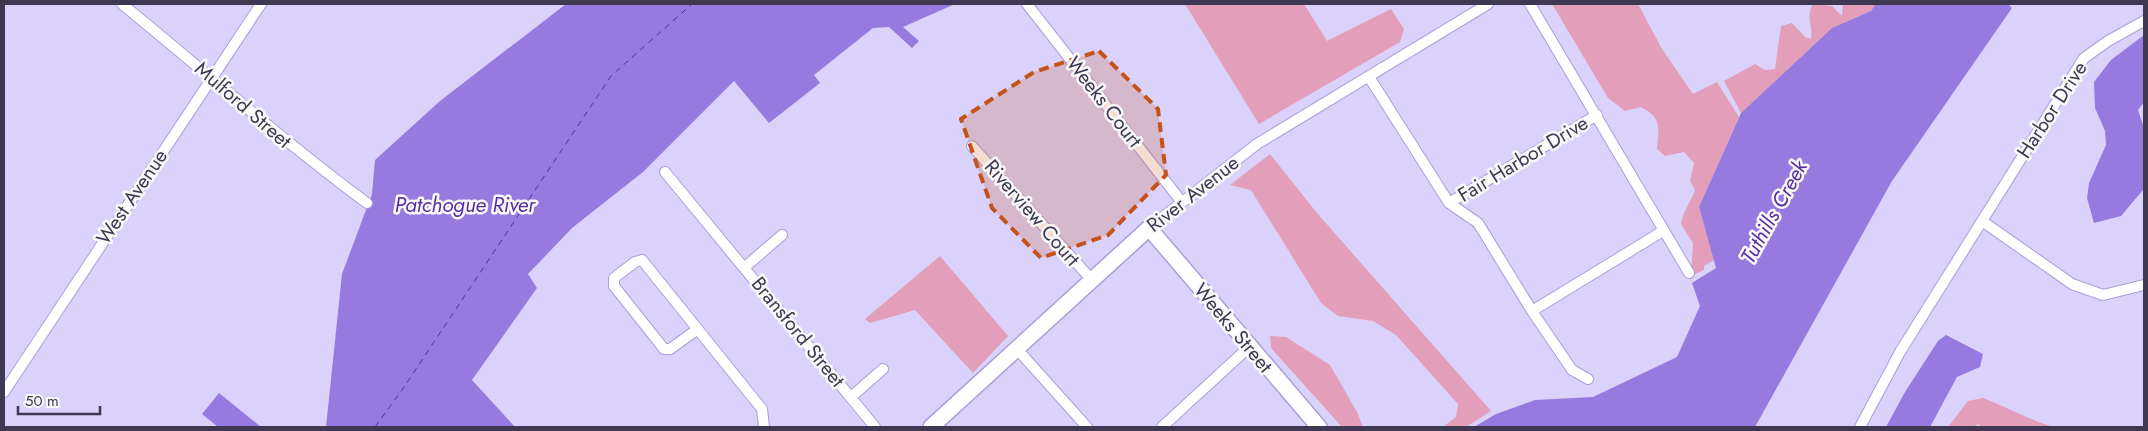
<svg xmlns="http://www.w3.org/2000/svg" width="2148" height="431" font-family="Jost,sans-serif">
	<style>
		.green { fill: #e39eb9 }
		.water { fill: #967adf }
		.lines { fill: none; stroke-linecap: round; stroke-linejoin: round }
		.ferry { stroke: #592da3; stroke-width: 1; stroke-dasharray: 6 5; stroke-linecap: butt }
		.minor-casing { stroke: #ac9ddc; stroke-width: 12 }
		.secondary-casing { stroke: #ac9ddc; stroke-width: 18 }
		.minor { stroke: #fff; stroke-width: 10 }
		.secondary { stroke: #fff; stroke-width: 15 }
		.marked { fill: #c6521a; fill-opacity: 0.2; stroke: #c6521a; stroke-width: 4; stroke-dasharray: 10 6; stroke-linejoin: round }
		.labels { text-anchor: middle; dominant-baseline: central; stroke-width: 5; stroke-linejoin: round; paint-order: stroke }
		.street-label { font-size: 20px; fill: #3e3852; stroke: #f9f9f9 }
		.water-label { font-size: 21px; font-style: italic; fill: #592da3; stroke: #f9f9f9 }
	</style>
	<rect width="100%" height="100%" fill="#dad2fa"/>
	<path class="green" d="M1185,4H1304L1327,41L1391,9L1404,29L1400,42L1259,124Z
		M1552,4H1638L1662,49L1693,94L1717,82L1739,117L1699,207L1714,260L1704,266V270L1691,276L1693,243L1681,224C1684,208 1691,203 1695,190L1690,181L1694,163L1684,152L1665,156L1657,149C1659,127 1662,118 1641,107L1625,111L1608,98Z
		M1816,4L1832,6L1842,16L1843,4L1876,5L1871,11L1832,28L1741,113L1724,81L1755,64L1765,70L1775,69L1781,26L1792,23L1805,37L1811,39C1813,24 1806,20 1812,5Z
		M1270,154L1317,213L1491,411L1466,427H1443L1456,417L1458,404L1396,335L1373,321L1338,316L1321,303L1251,190L1230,185Z
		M940,256L1008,336L973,373L915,310L870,323L865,319Z
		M1270,336L1286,337L1330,365L1357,412L1363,427H1342L1271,348Z
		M1983,398C2007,407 2029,420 2054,427H1982L1978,424L1974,427H1948L1968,401Z"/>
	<path class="water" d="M566,4H955L903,27L919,41L912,48L889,27L873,28L814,75L820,83L769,123L734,81L643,172L572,228L528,274L537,288L472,380L515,427H326L342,274L372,194L375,160L440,101Z
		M1876,4H2008L2012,8L1892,181L1755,427H1474L1496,414L1535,400L1593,397L1677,357L1700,306L1692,283L1716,268L1699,207L1741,113L1832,28L1871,11Z
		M2144,35V102L2138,110L2144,128L2143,190L2121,216L2094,223L2087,198L2089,183L2106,145L2105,131L2095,108L2094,82L2111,60Z
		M1946,335L1983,354L1980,367L1957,377L1930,427H1886L1905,392L1938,341Z
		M219,393L261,427H218L202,414Z"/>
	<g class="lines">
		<path class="ferry" d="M375,427L402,390L611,76L692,4"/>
		<defs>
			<path id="minor" d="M122,4C203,70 282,140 367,203
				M1027,4L1181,201
				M1530,4L1689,273
				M1369,77L1449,203L1478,223L1532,311L1572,370L1588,379
				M972,146L1091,279
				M665,172L875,427
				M1449,203L1597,115
				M1982,221L2072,284L2103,295L2144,285
				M1149,228L1257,144L1488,4
				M745,267L782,235
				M1532,311L1663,231
				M698,329L670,349H664L614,286V278L635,262L642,260L762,409L764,427
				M1017,349L1087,427
				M4,392L261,4
				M851,397L883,369
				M1162,427L1249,347
				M1860,427L1900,352L2084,58L2108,41L2144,21"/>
			<path id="secondary" d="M931,427L1149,228L1319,427"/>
		</defs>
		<use href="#minor" class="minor-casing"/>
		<use href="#secondary" class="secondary-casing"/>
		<use href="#minor" class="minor"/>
		<use href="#secondary" class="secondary"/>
	</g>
	<path class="marked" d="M1099,51L1158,109L1166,175L1108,235L1041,258L992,208L961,119L1034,72Z"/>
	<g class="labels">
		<g class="street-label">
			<text transform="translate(1104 102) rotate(52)">Weeks Court</text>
			<text transform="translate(243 105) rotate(41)">Mulford Street</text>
			<text transform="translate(2052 110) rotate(-57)">Harbor Drive</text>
			<text transform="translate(1523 159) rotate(-31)">Fair Harbor Drive</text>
			<text transform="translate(1193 194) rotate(-38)">River Avenue</text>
			<text transform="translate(132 197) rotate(-56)">West Avenue</text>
			<text transform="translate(1032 213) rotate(49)">Riverview Court</text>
			<text transform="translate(1233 328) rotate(50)">Weeks Street</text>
			<text transform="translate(798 332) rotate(51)">Bransford Street</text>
		</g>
		<g class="water-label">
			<text x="465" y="205">Patchogue River</text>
			<text transform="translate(1774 212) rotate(-61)">Tuthills Creek</text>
		</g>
	</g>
	<rect width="2148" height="431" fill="none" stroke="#3e3852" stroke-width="10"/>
	<path d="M18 406v8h82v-8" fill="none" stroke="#3e3852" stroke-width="2.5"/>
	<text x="25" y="406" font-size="15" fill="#3e3852" stroke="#f9f9f9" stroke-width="4" paint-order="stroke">50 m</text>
</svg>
